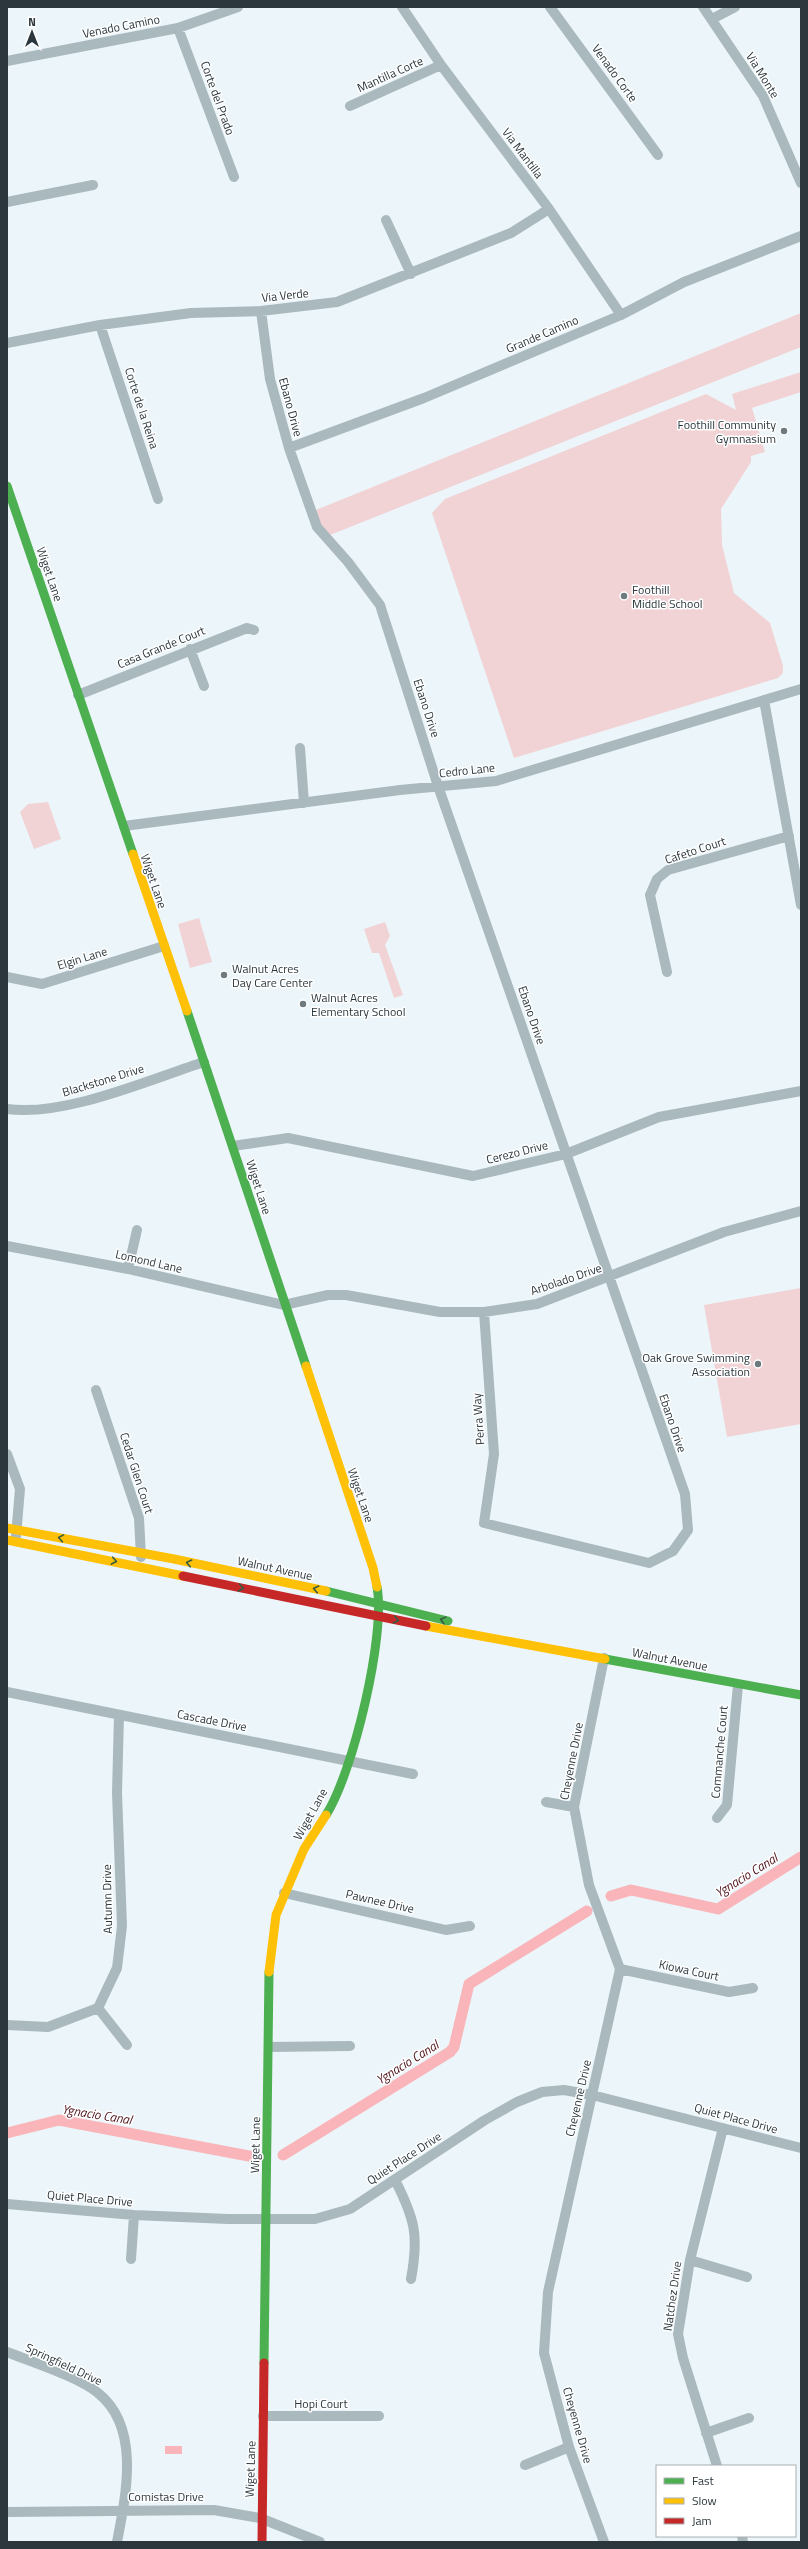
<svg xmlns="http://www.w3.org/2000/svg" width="808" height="2549" font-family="'Titillium Web',sans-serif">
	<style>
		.green { fill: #f1d3d6 }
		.water { fill: #f9b5b9 }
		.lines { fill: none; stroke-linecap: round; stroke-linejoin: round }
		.canal { stroke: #f9b5b9; stroke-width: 11 }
		.street { stroke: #aab9be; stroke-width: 10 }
		.fast { stroke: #4caf50; stroke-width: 9 }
		.slow { stroke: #ffc107; stroke-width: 9 }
		.jam { stroke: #c62828; stroke-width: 9 }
		.oneway { stroke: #355b42 }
		.poi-dot { fill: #6f7a7e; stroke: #fff; stroke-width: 1.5 }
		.labels { text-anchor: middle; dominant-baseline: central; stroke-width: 3; stroke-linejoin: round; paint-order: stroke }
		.street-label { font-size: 12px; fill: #2b373c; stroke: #fff }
		.poi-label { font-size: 12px; fill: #2b373c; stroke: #fff; text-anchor: start }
		.water-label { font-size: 13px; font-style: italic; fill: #4f111a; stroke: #fff }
	</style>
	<rect width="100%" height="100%" fill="#ecf5f9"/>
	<path class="green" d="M801,313V347L325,537L311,512Z
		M801,372V392L752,408L765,452L751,456V462L721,509L722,545L734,593L770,623L783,666V673L778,678L514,758L432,513L445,499L706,394L736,410L732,394Z
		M48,802L61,839L34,849L20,812L28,804Z
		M199,918L212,962L190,968L178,924Z
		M385,922L390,936L385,945L403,995L394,998L379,953H372L364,929Z
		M801,1288V1424L727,1437L704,1305Z"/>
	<path class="water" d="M165,2446H182V2454H165Z"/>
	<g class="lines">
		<path class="canal" d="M611,1896L631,1890L718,1909L801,1857
			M7,2133L59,2120L254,2157
			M283,2155L450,2052L454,2047L469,1984L587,1911"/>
		<path class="street" d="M402,7L441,65L549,209L621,315
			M550,7L658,155
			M703,7L763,96L801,183
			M712,19L735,7
			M178,28L234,177
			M7,61L178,28L238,7
			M350,106L441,65
			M7,202L93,185
			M386,220L411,274
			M261,311L270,379L289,448L317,527L348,562L380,605L438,786L685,1494L688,1530L673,1551L649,1563L484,1523L494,1454L484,1312
			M100,325L158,499
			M7,343L100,325L191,313L261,311L337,302L511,233L549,209
			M289,448L424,398L621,315L684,282L801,236
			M190,649L204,686
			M78,695L247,628L254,630
			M764,700L801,905
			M300,748L304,803
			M124,826L400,790L496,781L801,689
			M667,972L650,895L657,879L668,870L789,836
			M7,977L42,984L164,946
			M7,1109C65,1117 148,1080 204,1062
			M233,1146L288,1138L473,1176L566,1154L659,1117L801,1091
			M7,1246L128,1269L284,1305L328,1295H346L440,1312H484L537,1304L724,1232L801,1211
			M128,1269L137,1230
			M96,1390L139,1518L141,1557
			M7,1454L20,1489L16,1536
			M604,1658L574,1807L589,1885L620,1969L548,2292L544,2353L569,2447L604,2542
			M7,1692L413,1774
			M546,1802L574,1807
			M717,1818L727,1805L738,1685
			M284,1893L446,1930L470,1926
			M620,1969L729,1992L753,1988
			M98,2008L127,2045
			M7,2025L48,2027L98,2008L117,1968L122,1926L117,1793L119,1715
			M269,2047L350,2046
			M395,2180C415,2219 419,2236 411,2279
			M7,2204L134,2215L228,2219H315L350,2209L485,2120L517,2102L542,2092L564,2090L592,2095L801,2148
			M131,2259L134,2215
			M690,2260L747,2277
			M7,2352C32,2362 79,2377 98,2393C141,2427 126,2495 117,2542
			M263,2416H379
			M706,2433L749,2418
			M525,2465L569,2447
			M717,2466L683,2358L678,2334L690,2260L723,2128
			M7,2512L214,2510L260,2518L320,2542
			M742,2536L743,2542"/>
		<path class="fast" d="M7,486L133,854
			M187,1011L306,1366
			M326,1591L448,1621
			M605,1659L801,1695
			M326,1815C353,1773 386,1635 377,1587
			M264,2363L269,1972"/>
		<path class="slow" d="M133,854L187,1011
			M306,1366L373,1568L377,1587
			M7,1528L174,1559L326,1591
			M7,1540L183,1576
			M426,1626L605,1659
			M269,1972L276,1915L304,1849L326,1815"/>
		<path class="jam" d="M183,1576L426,1626
			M262,2542L264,2363"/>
	</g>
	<defs><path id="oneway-chevron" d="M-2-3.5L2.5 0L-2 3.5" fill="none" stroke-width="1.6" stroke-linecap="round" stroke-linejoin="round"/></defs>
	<g class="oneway">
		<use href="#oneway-chevron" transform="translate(61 1538) rotate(-170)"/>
		<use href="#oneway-chevron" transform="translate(114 1561) rotate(11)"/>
		<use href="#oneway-chevron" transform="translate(189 1563) rotate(-168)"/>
		<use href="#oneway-chevron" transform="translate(241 1588) rotate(12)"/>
		<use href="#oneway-chevron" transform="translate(316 1589) rotate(-168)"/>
		<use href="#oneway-chevron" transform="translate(396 1620) rotate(12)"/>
		<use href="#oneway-chevron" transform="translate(443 1620) rotate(-165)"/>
	</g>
	<g class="poi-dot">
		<circle cx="784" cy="431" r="4"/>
		<circle cx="624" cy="596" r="4"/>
		<circle cx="224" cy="975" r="4"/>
		<circle cx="303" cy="1004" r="4"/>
		<circle cx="758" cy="1364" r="4"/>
	</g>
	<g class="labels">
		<g class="street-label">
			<text transform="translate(121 26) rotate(-11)">Venado Camino</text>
			<text transform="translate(615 73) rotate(54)">Venado Corte</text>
			<text transform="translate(390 74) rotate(-24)">Mantilla Corte</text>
			<text transform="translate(763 75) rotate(58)">Via Monte</text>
			<text transform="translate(218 98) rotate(70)">Corte del Prado</text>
			<text transform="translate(523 153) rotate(53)">Via Mantilla</text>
			<text transform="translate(285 295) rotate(-6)">Via Verde</text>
			<text transform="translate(542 334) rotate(-23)">Grande Camino</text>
			<text transform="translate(291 407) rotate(75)">Ebano Drive</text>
			<text transform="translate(142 408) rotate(72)">Corte de la Reina</text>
			<text transform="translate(50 574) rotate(71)">Wiget Lane</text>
			<text transform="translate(161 647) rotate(-22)">Casa Grande Court</text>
			<text transform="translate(427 708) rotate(72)">Ebano Drive</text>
			<text transform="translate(467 770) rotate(-6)">Cedro Lane</text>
			<text transform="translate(695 850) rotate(-18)">Cafeto Court</text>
			<text transform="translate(154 881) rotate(71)">Wiget Lane</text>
			<text transform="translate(82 958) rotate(-17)">Elgin Lane</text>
			<text transform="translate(532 1015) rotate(71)">Ebano Drive</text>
			<text transform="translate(103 1080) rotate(-17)">Blackstone Drive</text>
			<text transform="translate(517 1152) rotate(-14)">Cerezo Drive</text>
			<text transform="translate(259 1187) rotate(72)">Wiget Lane</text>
			<text transform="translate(149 1261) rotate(13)">Lomond Lane</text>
			<text transform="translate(566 1279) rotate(-19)">Arbolado Drive</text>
			<text transform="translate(478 1419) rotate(-94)">Perra Way</text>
			<text transform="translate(673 1423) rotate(71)">Ebano Drive</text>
			<text transform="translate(137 1473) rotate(72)">Cedar Glen Court</text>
			<text transform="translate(361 1495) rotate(71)">Wiget Lane</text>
			<text transform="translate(275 1568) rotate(12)">Walnut Avenue</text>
			<text transform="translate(670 1659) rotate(11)">Walnut Avenue</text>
			<text transform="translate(212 1720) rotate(11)">Cascade Drive</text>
			<text transform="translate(719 1752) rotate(-85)">Commanche Court</text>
			<text transform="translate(571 1761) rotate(-79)">Cheyenne Drive</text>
			<text transform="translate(310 1814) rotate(-61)">Wiget Lane</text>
			<text transform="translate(107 1899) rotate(-91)">Autumn Drive</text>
			<text transform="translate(380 1901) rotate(13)">Pawnee Drive</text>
			<text transform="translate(689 1970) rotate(12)">Kiowa Court</text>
			<text transform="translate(578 2098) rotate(-77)">Cheyenne Drive</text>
			<text transform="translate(736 2118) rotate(15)">Quiet Place Drive</text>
			<text transform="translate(255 2145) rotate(-89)">Wiget Lane</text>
			<text transform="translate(404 2158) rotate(-33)">Quiet Place Drive</text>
			<text transform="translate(90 2198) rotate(5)">Quiet Place Drive</text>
			<text transform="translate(672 2296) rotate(-82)">Natchez Drive</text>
			<text transform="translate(64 2364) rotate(25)">Springfield Drive</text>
			<text x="321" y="2403">Hopi Court</text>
			<text transform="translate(578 2425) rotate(74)">Cheyenne Drive</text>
			<text transform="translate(250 2469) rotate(-88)">Wiget Lane</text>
			<text x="166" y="2496">Comistas Drive</text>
		</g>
		<g class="poi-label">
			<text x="776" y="424" text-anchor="end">Foothill Community<tspan x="776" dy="14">Gymnasium</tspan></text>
			<text x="632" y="589">Foothill<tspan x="632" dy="14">Middle School</tspan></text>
			<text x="232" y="968">Walnut Acres<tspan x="232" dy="14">Day Care Center</tspan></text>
			<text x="311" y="997">Walnut Acres<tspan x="311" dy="14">Elementary School</tspan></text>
			<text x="750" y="1357" text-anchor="end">Oak Grove Swimming<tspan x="750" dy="14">Association</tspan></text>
		</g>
		<g class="water-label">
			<text transform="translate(746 1875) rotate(-32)">Ygnacio Canal</text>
			<text transform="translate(407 2062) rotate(-32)">Ygnacio Canal</text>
			<text transform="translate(97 2114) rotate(9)">Ygnacio Canal</text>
		</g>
	</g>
	<rect width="808" height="2549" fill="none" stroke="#2b373c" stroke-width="16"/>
	<rect x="656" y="2465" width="140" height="72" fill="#ffffff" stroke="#aaafb1"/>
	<rect x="664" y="2478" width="20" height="6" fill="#4caf50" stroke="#aaafb1"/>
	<text x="692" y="2485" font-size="12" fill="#2b373c">Fast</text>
	<rect x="664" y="2498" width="20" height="6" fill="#ffc107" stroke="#aaafb1"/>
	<text x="692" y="2505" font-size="12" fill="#2b373c">Slow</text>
	<rect x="664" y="2518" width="20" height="6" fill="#c62828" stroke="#aaafb1"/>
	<text x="692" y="2525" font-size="12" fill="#2b373c">Jam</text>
	<g transform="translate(32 32)" stroke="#ffffff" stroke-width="3" paint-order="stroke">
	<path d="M0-3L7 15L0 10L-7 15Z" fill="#2b373c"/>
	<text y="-6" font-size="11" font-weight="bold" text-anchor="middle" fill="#2b373c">N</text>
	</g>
</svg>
